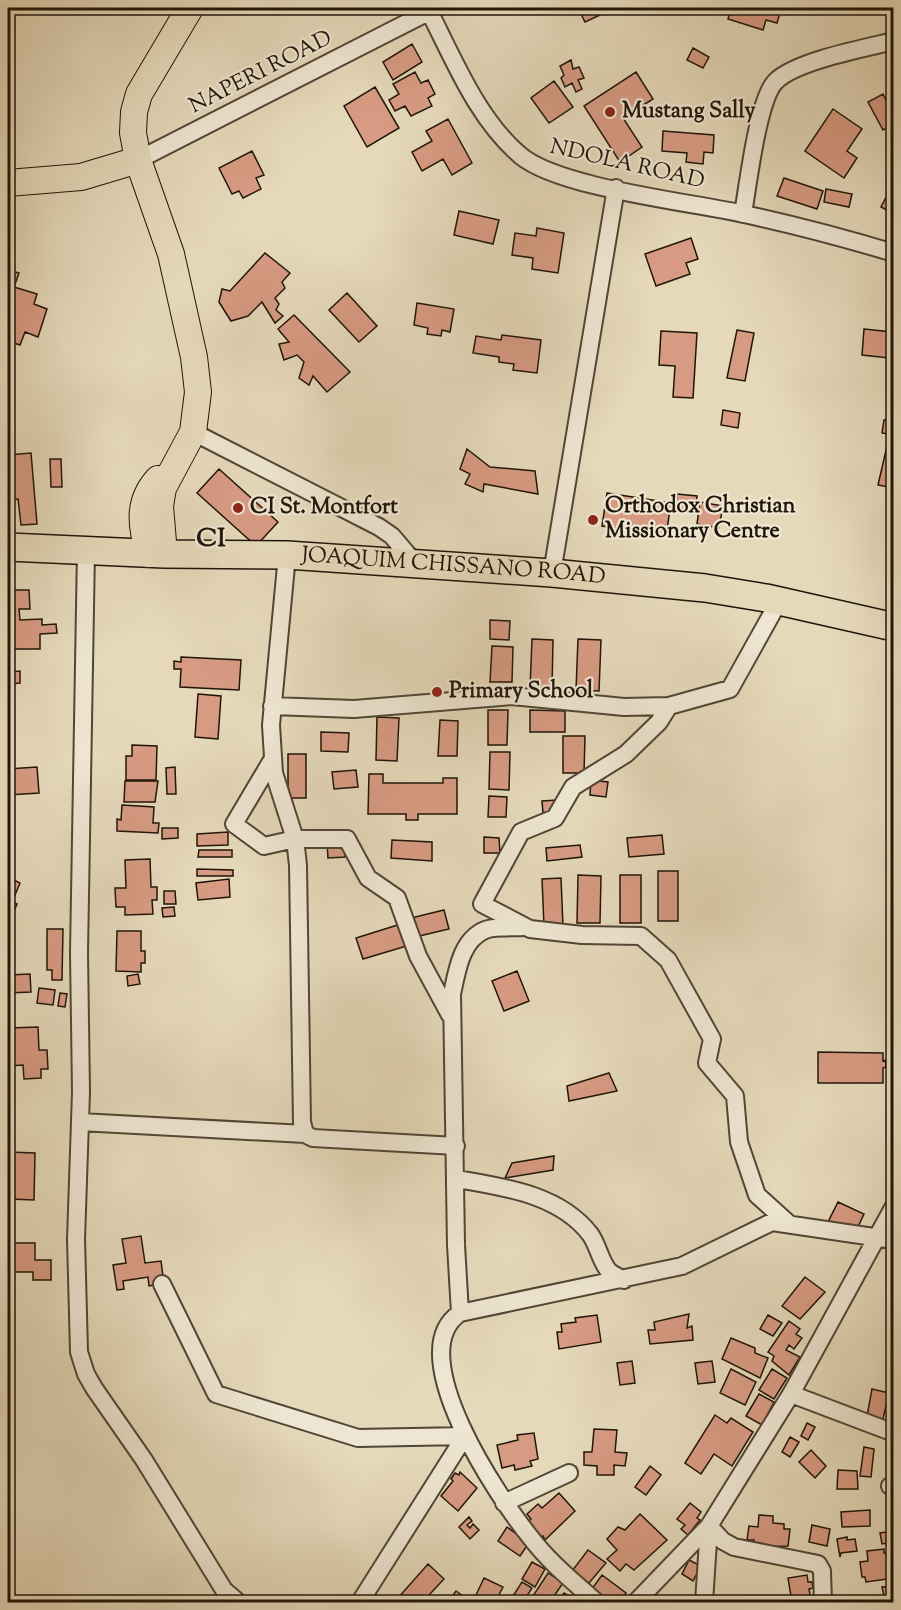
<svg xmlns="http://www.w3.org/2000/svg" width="901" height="1610" font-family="'Sorts Mill Goudy',serif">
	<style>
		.building { fill: #d79b83; stroke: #201509; stroke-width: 1.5 }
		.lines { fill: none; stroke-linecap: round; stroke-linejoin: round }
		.minor-casing { stroke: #514635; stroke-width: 20 }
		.primary-casing { stroke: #201509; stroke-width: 28 }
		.trunk-casing { stroke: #201509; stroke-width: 30 }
		.minor { stroke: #eee6d2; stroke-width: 16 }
		.primary { stroke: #e5d9ba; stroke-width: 26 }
		.trunk { stroke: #e5d9ba; stroke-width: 27 }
		.poi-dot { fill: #8f2418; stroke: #eee6d2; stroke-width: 2 }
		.labels { text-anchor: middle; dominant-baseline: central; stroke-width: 4.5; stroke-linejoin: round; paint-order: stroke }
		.street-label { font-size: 22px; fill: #201509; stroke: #eee6d2 }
		.poi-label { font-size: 22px; font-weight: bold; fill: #201509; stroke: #eee6d2; text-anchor: start }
		.quarter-label { font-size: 26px; font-weight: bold; fill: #201509; stroke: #eee6d2 }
	</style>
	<rect width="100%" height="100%" fill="#e5d9ba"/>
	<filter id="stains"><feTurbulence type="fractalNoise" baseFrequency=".00333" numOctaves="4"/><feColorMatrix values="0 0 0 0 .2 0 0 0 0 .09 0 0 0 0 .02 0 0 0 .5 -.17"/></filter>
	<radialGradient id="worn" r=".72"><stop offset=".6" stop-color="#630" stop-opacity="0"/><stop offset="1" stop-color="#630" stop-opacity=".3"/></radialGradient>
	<path class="building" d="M578,8H615L585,22Z
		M731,8H775L781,9L777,23L766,20L763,30L728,19Z
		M412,44L422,62L393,80L383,62Z
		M693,48L709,57L703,68L687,60Z
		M571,60L573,69L579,67L584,78L578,80L582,89L576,92L572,83L565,87L561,78L564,75L560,66Z
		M415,72L421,83L428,80L435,94L428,98L432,106L411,116L405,106L395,111L389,100L399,94L393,84Z
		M636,72L653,99L623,118L642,147L620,162L584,106Z
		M554,81L573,107L549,123L531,98Z
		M375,87L399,128L367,147L344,106Z
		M883,94L886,100L894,96V124L883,130L868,102Z
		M833,109L862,129L847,151L857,158L844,178L805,151Z
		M448,119L472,163L452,175L443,159L422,171L412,152L432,141L426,131Z
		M663,131L714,135L713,153L704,152L703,164L686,162L687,153L662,151Z
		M252,151L264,175L256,178L261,189L243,198L239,191L232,194L219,168Z
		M784,178L823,191L817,209L777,196Z
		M894,182V214L881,207Z
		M826,189L852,194L849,207L824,202Z
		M459,211L499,220L493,244L454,235Z
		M537,228L564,233L558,273L532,269L533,258L512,255L515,233L536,236Z
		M691,238L698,259L686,263L690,274L656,286L645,254Z
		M265,253L290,273L282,282L285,288L275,298L279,304L276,310L283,316L275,323L262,302L248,316L231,321L219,302L222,289L230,291Z
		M8,270L19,273L14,287L37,294L34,304L47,309L38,337L25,332L20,345L8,341Z
		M347,293L377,326L359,342L329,310Z
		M417,303L454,309L450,332L442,330L441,336L427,334L428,328L414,325Z
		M294,315L350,372L327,392L313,376L309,385L299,378L304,362L297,355L284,360L279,344L289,342L278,329Z
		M864,329L892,332L889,358L862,355Z
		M737,330L754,333L745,381L727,378Z
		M661,331L697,333L693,398L673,397L675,366L659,365Z
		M502,335L541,340L537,373L513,370L514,364L499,362V357L473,353L476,336L501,340Z
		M723,410L740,413L738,428L721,425Z
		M884,420L894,422V435L882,433Z
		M887,446L894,448V488L878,485Z
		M467,449L490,467L535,471L538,494L484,484L483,492L465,484L470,474L460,469Z
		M31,453L37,524L21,525L18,499L8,500V455Z
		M50,459H61L62,487H51Z
		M219,469L278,522L256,546L197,493Z
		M607,493L671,503L666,536L602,526Z
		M677,494L697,496L695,511L676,508Z
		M700,502L723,506L719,528L697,524Z
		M8,590H29L30,609H19L20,620L42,619V625L56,624L57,633L40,634V649H12V672L20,671V683L8,684Z
		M490,620L510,621L509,640L490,639Z
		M532,639L553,640L552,689L530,688Z
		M578,639L601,640L599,691L576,690Z
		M492,646L513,647L512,682H490Z
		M181,657L241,660L239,690L180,687L181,669H174V661L181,662Z
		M198,694L221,696L218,739L195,737Z
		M488,710H508L507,745H488Z
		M530,710L565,711V732H530Z
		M377,717L399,718L397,761L376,760Z
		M440,720L458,721L457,756H438Z
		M321,732L349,733L348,752L321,751Z
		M563,736H585L584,773H563Z
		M132,745L157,746L156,780H126V756H132Z
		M490,752H510L509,790L489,789Z
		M288,754H306V798H288Z
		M8,760V769L37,767L39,793L8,795Z
		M175,767L176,794H167L166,768Z
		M356,770L358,787L334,789L332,772Z
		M369,774H383V783H443V778H457V814H418V820H406V814H368Z
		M591,780L608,782L606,797L590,795Z
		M125,781H158L155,802H124Z
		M489,796L507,797L506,817H488Z
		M557,800L558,812L543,813L542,801Z
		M122,805L154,807L153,823H159L158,833L117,831V819L121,820Z
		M162,828H178V838L162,839Z
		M228,832V845L197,846V834Z
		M662,835L664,854L629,857L627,838Z
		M484,837L499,838L500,853H484Z
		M392,840L432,842V861L391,858Z
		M327,843H345V857L328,858Z
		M580,845L582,857L547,861L546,848Z
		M199,850H232V857H198Z
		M150,859L151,887H157V900H152L153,914L125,915V907H116L115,888H126L125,860Z
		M197,869L233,870V876H197Z
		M658,871H678V921H658Z
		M578,875L601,876L600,923H577Z
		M620,875H641V923H620Z
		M8,877L20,883L12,902L17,904L8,926Z
		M561,878L563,926H544L542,879Z
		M229,879L230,897L198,900L196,883Z
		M164,891H175L176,904H164Z
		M174,907L175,916L163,917L162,908Z
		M444,910L449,929L415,937L411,918Z
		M404,923L410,945L363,959L356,938Z
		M47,929H63L62,980H52V970H47Z
		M117,931H141V951H145V963H141V972L116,971Z
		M517,971L529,1001L504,1011L492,981Z
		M30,974L31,992L8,993V975Z
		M138,974L140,984L128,986L127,976Z
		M39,988L55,990L53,1005L37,1003Z
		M60,993L67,994L65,1007L58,1006Z
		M38,1027L39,1050H47L48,1069H41V1078L24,1079L23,1065L8,1066L9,1028Z
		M818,1052L883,1053V1061L886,1060V1067L883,1068V1083H818Z
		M609,1073L617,1091L569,1101L567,1086Z
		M8,1152L35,1153L34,1200L9,1199Z
		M554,1156L553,1170L505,1178L512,1163Z
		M838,1202L864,1214L854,1235L828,1222Z
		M141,1236L145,1263L161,1261L163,1276L161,1284L149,1286L148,1277L123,1281L124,1289L117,1290L113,1265L126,1263L122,1239Z
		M8,1243H35V1260H51V1280H33V1272H11V1282H8Z
		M805,1277L825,1292L800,1319L782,1306Z
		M689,1314L687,1328L692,1326L693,1340L650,1344L648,1330H655L654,1322Z
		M597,1315L601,1342L559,1349L557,1332H562L561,1324L576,1322L575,1318Z
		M768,1315L782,1323L773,1336L760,1329Z
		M789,1321L800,1329L796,1334L802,1338L794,1349L789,1345L786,1350L800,1357L789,1375L772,1361L774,1356L768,1352Z
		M731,1338L755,1348V1353L768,1358L760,1378L722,1359Z
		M632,1361L635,1383L620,1385L617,1363Z
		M712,1361L715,1382L698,1384L695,1363Z
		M731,1369L756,1382L745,1405L720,1393Z
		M772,1369L787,1378L774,1399L759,1390Z
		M872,1389L889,1393L883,1419L867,1416Z
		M759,1394L774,1402L762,1425L746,1416Z
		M715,1415L727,1423L731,1418L753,1432L732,1466L714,1454L701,1474L685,1463Z
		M807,1423L815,1427L808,1440L801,1436Z
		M594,1429L617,1430L615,1452L627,1453L625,1466L614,1465V1475H597V1466L584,1465V1452H592Z
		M534,1433L538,1459L530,1461L532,1466L515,1470L514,1465L502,1468L497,1445L518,1440L517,1435Z
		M790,1437L799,1442L790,1457L782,1452Z
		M864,1447L874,1449L871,1477L860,1476Z
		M811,1450L826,1466L815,1478L799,1462Z
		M650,1466L661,1475L646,1495L635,1487Z
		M838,1470L857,1471L858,1489H837Z
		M460,1472L477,1488L458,1511L441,1496L453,1481L451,1479L455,1473L459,1475Z
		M559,1493L575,1511L545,1540L543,1536L539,1539L527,1523L531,1519L527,1514L538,1504L542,1508Z
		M894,1494V1524L888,1495Z
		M690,1503L701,1512L697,1518L700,1520L688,1535L681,1529L685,1525L677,1519Z
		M870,1510V1526L842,1527L841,1512Z
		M640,1514L667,1540L634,1570L626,1564L620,1571L607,1559L617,1550L607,1539L618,1527L625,1530Z
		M759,1515L773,1516V1523L784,1524V1529H790L788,1546L753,1547L754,1540H747L749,1526L758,1527Z
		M469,1517L472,1521L467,1525L470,1528L473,1524L479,1530L470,1539L459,1527Z
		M812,1525L830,1529L827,1546L809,1542Z
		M507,1527L529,1543L520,1556L498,1541Z
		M894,1531V1542L882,1544L880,1533Z
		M847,1537V1540L855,1539L857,1551L841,1553L840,1557L837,1539Z
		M884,1549V1553L894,1552V1578L866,1582L865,1577H862L860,1562L868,1561L867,1551Z
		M588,1550L606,1563L589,1583L572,1571Z
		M689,1560L701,1566L693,1581L682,1574Z
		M532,1562L545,1569L535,1587L522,1579Z
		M428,1564L444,1579L429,1595L433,1599L429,1602H403L398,1598Z
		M548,1573L563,1583L550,1602H543L533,1596Z
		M602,1575L626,1593L619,1602H601L589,1593Z
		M807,1575L808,1582H812L813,1588L809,1589L811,1600L792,1602L788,1578Z
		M484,1578L503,1587L495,1602L476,1595Z
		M522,1582L532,1588L523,1602L513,1596Z
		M894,1586V1602H868L867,1599L884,1596L882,1587Z
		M456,1591L467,1599L465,1602H445H448Z
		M564,1593L579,1602H558Z"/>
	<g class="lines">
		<defs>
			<path id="minor" d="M429,11C454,60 478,120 521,156C560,188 690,202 744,214C795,225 844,238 894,253
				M138,160L436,8
				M743,214C748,185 758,98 776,81C796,61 865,48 894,41
				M193,432L379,527L392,536L414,562
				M86,550L79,953L81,1092L76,1239L79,1352L86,1374L94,1388L144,1460L224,1590L238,1602
				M287,555L271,725L274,773L295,839L298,865L302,1122L305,1134L313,1138L456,1146
				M552,573L616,188
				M779,601L730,689L669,706L659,722L626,754L573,787L555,818L521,832L482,904L530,929L582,935L641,936L668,960L712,1039L707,1063L735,1096L739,1142L757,1195L788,1223
				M272,706L354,709L512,696L624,707L669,706
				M272,760L234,824L264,846L295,839H347L368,878L397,898L418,956L450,1015
				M523,927C512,928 495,926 485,930C461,940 457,971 452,994L456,1245L460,1313L682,1266L772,1222L894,1240
				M80,1122L305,1134
				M457,1179C503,1187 559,1194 590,1234C598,1245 600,1260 608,1270C611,1274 619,1277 624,1280
				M162,1284L216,1394L358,1438L465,1436
				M460,1313C400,1353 500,1500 531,1538C549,1562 574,1582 596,1602
				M791,1394L894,1433
				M890,1486L894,1485
				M504,1503L569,1473
				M709,1526L723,1541L734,1547L818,1564L822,1571L823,1602
				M360,1602L465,1436
				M636,1602L709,1526L791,1394L894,1206
				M704,1602L709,1526"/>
			<path id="primary" d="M8,183L81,177L138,160
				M149,554C141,526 137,502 158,479
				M164,554L160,506L163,488L193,432L198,392L194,357L171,254L138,160L133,133L134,112L139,94L190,8"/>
			<g id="trunk">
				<path id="s1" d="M8,547L164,554L287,555L552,573L705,588L766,598L894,627"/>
			</g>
		</defs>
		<use href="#minor" class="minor-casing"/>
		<use href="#primary" class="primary-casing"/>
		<use href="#trunk" class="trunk-casing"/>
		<use href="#minor" class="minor"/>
		<use href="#primary" class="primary"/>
		<use href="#trunk" class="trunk"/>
	</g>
	<g class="poi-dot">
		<circle cx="610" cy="112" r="6"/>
		<circle cx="238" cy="508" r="6"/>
		<circle cx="593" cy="520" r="6"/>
		<circle cx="437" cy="692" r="6"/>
	</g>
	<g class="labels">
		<g class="street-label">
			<text transform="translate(261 73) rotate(-27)">NAPERI ROAD</text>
			<text transform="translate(627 165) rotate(13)">NDOLA ROAD</text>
			<text stroke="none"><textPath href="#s1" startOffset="446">JOAQUIM CHISSANO ROAD</textPath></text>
		</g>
		<g class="poi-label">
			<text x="622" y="112">Mustang Sally</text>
			<text x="605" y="507">Orthodox Christian<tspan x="605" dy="25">Missionary Centre</tspan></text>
			<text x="250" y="508">CI St. Montfort</text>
			<text x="449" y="692">Primary School</text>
		</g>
		<g class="quarter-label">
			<text x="211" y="539">CI</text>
		</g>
	</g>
	<rect width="901" height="1610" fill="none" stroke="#e5d9ba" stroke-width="30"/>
	<rect x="9" y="9" width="883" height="1592" fill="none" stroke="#201509" stroke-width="3"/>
	<rect x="15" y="15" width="871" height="1580" fill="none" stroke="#201509" stroke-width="1.5"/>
	<rect width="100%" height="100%" filter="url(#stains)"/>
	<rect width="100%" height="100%" fill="url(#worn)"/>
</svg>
